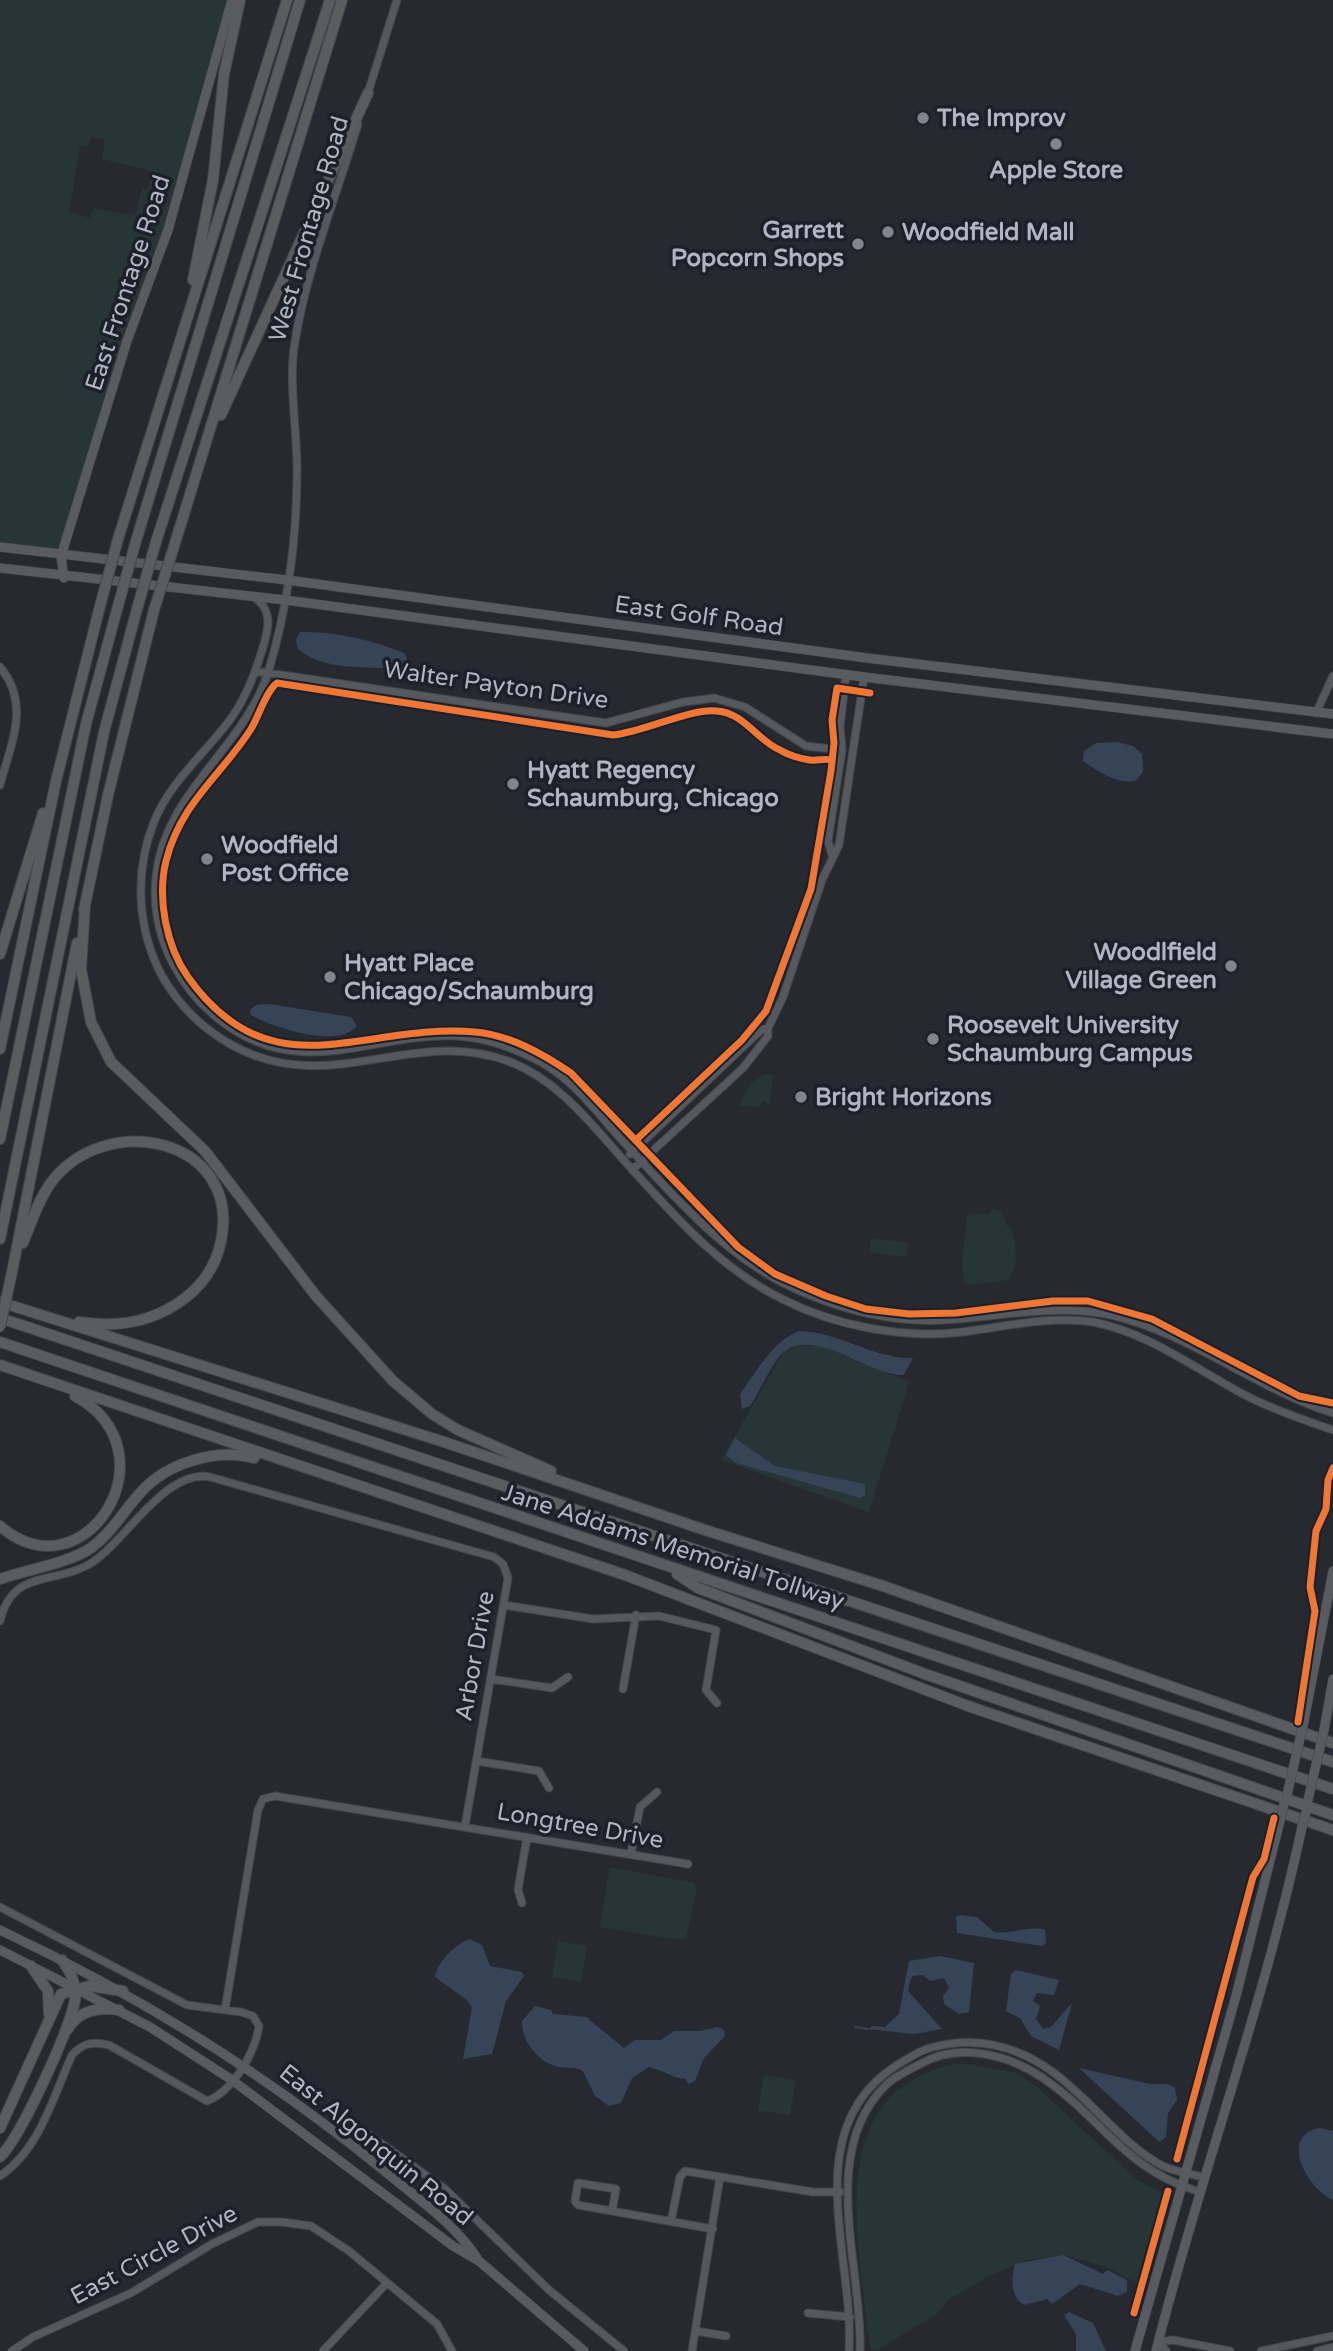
<svg xmlns="http://www.w3.org/2000/svg" width="1333" height="2351" font-family="'Varela Round',sans-serif">
	<style>
		.green { fill: #273536; fill-rule: evenodd }
		.water { fill: #374457 }
		.lines { fill: none; stroke-linecap: round; stroke-linejoin: round }
		.stream { stroke: #374457; stroke-width: 2 }
		.minor-casing { stroke: #424549; stroke-width: 9 }
		.major-casing { stroke: #43464d; stroke-width: 10 }
		.highway-casing { stroke: #43464b; stroke-width: 12 }
		.minor { stroke: #55585f; stroke-width: 7 }
		.major { stroke: #585b60; stroke-width: 9 }
		.highway { stroke: #5a5c5f; stroke-width: 10 }
		.major-bridge-casing { stroke: #43464d; stroke-width: 10; stroke-linecap: butt }
		.highway-bridge-casing { stroke: #43464b; stroke-width: 12; stroke-linecap: butt }
		.major-bridge { stroke: #585b60; stroke-width: 9 }
		.highway-bridge { stroke: #5a5c5f; stroke-width: 10 }
		.cycleway-casing { stroke: #1b2029; stroke-width: 11 }
		.cycleway { stroke: #f07635; stroke-width: 7 }
		.poi-dot { fill: #7f858e; stroke: #1b2029; stroke-width: 2.5 }
		.labels { text-anchor: middle; dominant-baseline: central; stroke-width: 7; stroke-linejoin: round; paint-order: stroke }
		.poi-label { font-size: 24px; font-weight: bold; fill: #afb6c1; stroke: #1b2029; text-anchor: start }
		.street-label { font-size: 24px; fill: #afb6c1; stroke: #1b2029 }
	</style>
	<rect width="100%" height="100%" fill="#262a30"/>
	<path class="green" d="M0,0H232L194,141L61,556L0,546ZM86,136L105,140L102,159L151,171L148,189H142L135,216L94,208L90,218L69,212L80,146H89L91,137Z
		M765,1074L773,1075L770,1104L762,1101L760,1107L739,1105L751,1083Z
		M993,1208L1001,1211L1007,1226L1011,1228C1016,1243 1020,1267 1008,1280L969,1285L964,1282L962,1263L967,1217L971,1213L988,1215Z
		M871,1238L908,1243L906,1257L869,1252Z
		M801,1345L823,1346L909,1382L869,1512L721,1460L784,1351Z
		M610,1867L694,1883L697,1888L686,1937L680,1940L600,1927Z
		M558,1941L587,1946L581,1982L552,1977Z
		M962,2063L1017,2073L1038,2088L1136,2179L1166,2195L1141,2285L1106,2267L1063,2255L1025,2261L990,2275L947,2301L937,2314L877,2350L870,2349C860,2246 818,2086 962,2063Z
		M764,2075L796,2080L790,2115L758,2110Z"/>
	<path class="water" d="M300,632C334,631 373,640 404,653L409,663L403,670L397,669C365,666 323,671 298,649L296,640Z
		M1117,742L1133,746L1142,754L1143,772L1135,781C1117,784 1097,771 1083,761L1084,751L1096,743Z
		M269,1004L351,1017L357,1026C337,1049 274,1028 251,1015L250,1010L256,1005Z
		M800,1331C840,1332 873,1359 913,1358L904,1375C869,1376 818,1328 785,1351C774,1358 759,1393 750,1406L742,1409L740,1394C756,1372 774,1339 800,1331Z
		M735,1438L775,1466L865,1484V1495L860,1498L736,1463L726,1455Z
		M960,1915L977,1917L994,1932C1013,1935 1027,1925 1045,1930L1046,1943L1042,1946L957,1933L956,1917Z
		M470,1939L482,1945L490,1966L522,1972L524,1976L506,2001L492,2054L463,2059L472,2007L467,2000L435,1977C437,1962 455,1944 470,1939Z
		M940,1956L974,1963L969,2012L959,2014L944,2004L943,1996L949,1988L944,1978L930,1981L923,1975L913,1976L910,1980L908,1991L942,2029L914,2034L868,2029L873,2026L885,2027L899,2014L909,1961Z
		M1016,1970L1059,1980L1054,1995L1037,1993L1033,2001L1040,2006L1036,2019L1043,2029L1051,2027L1072,2003L1059,2050L1031,2036L1020,2018L1006,2011L1011,1974Z
		M535,2006L551,2010L553,2014L586,2017L624,2048L635,2040H661L674,2031H700L718,2027L724,2030L725,2036L704,2058L695,2081L688,2084L686,2079C673,2079 664,2070 649,2067L632,2078L621,2103L609,2106L595,2096L583,2071C575,2066 569,2069 560,2067C539,2064 521,2041 522,2021Z
		M1079,2068L1150,2084H1168L1175,2088L1177,2100L1168,2113L1166,2137L1160,2142L1154,2137Z
		M1320,2128L1333,2131V2200C1307,2189 1278,2135 1320,2128Z
		M1063,2255L1103,2274L1107,2270L1127,2280V2292L1118,2296L1080,2284L1052,2304L1047,2299L1024,2305C1010,2296 1011,2279 1015,2264Z
		M1069,2312L1093,2323L1106,2351H1076V2334L1064,2315Z"/>
	<g class="lines">
		<path class="stream" d="M855,2027L868,2029"/>
		<defs>
			<path id="minor" d="M367,96L397,0
				M358,124C337,195 304,276 294,348C289,387 297,430 297,469C297,535 288,604 270,666C248,747 164,790 156,877C150,937 181,995 231,1028C308,1079 376,1032 457,1036C482,1037 508,1046 531,1057C568,1073 594,1109 620,1138C669,1191 720,1251 785,1284C838,1310 898,1325 957,1319C1009,1315 1058,1304 1111,1315C1190,1333 1256,1389 1333,1413
				M255,598C272,610 269,626 264,644C256,670 248,694 232,717C207,752 170,781 154,822C134,872 137,929 162,976C178,1004 202,1028 230,1044C330,1101 414,1023 513,1063C562,1083 595,1129 630,1167C676,1218 720,1268 782,1299C835,1326 903,1339 962,1332C1005,1327 1050,1315 1093,1322C1149,1333 1194,1368 1243,1394C1271,1409 1303,1420 1333,1430
				M0,667C31,704 11,743 0,785
				M255,671L606,723L683,702L714,698L745,707L806,746L842,750
				M1316,713L1333,676
				M832,855L828,841L842,750L840,726L846,674
				M630,1154L761,1030L768,1028
				M632,1170L743,1068L768,1036V1028L783,997L822,880L839,845L864,677
				M504,1605L593,1619L659,1616L716,1630L706,1690L717,1703
				M0,1621C13,1565 61,1587 97,1559C128,1536 167,1469 210,1477L494,1557L503,1564L508,1578L465,1826
				M491,1679L552,1688L568,1677
				M623,1689L636,1615
				M477,1761L539,1771L549,1788
				M631,1854L640,1807L657,1792
				M522,1903L518,1890L527,1837
				M0,1907L187,2005L241,2012L253,2016L259,2026C255,2053 233,2091 207,2101L109,2045C93,2041 83,2043 72,2055C53,2097 40,2149 0,2176
				M225,2010L258,1810L263,1799L275,1796L688,1864
				M364,2131L445,2189L549,2290L624,2351
				M612,2211L616,2189L578,2183L575,2201L578,2205L713,2229
				M671,2221L680,2177L685,2171L813,2192H840
				M808,2313L850,2317
				M696,2331L726,2336
				M1159,2342L1173,2340L1230,2351
				M1159,2342L1166,2351
				M12,2351L33,2337L131,2293L212,2244L258,2222H282L311,2226L349,2251L437,2324L452,2351
				M323,2351L386,2284
				M692,2351L720,2177
				M849,2351C855,2257 796,2129 897,2065C908,2059 918,2051 930,2048C973,2036 1014,2045 1050,2070C1089,2097 1122,2145 1163,2166C1176,2172 1190,2174 1204,2177
				M860,2351C863,2268 817,2152 886,2085C895,2076 911,2069 922,2063C961,2042 1009,2055 1043,2078C1103,2119 1122,2168 1200,2192
				M1261,2351L1333,2336
				M1317,2351L1333,2347"/>
			<path id="major" d="M0,547L287,580L867,658L1333,714
				M0,568L285,600L864,677L1333,734
				M64,578L61,556L127,341L168,230L232,0
				M1304,1721L1333,1571
				M1324,1730L1333,1679
				M0,1930C140,1996 268,2075 388,2174C419,2200 455,2224 477,2258
				M0,1950L150,2027L232,2080L453,2246L479,2261L584,2351
				M1135,2351L1236,1996L1280,1821
				M1156,2351C1200,2175 1264,2005 1302,1827"/>
			<path id="highway" d="M193,280L213,180L224,74L240,0
				M221,415L368,93
				M118,539L287,0
				M176,540L342,0
				M136,541L300,0
				M156,542L330,0
				M85,905L81,969L91,1022L111,1062L205,1151L316,1296L393,1381L432,1414L458,1430L551,1471
				M84,910L108,795L154,610
				M0,954L43,813
				M0,1049L56,781L100,606
				M0,1139L86,724L118,606
				M0,1239L104,732L137,609
				M23,1243C31,1223 38,1201 50,1184C104,1109 242,1137 221,1241C216,1265 205,1283 185,1298C154,1322 117,1328 79,1322
				M11,1277L77,943
				M0,1302L441,1441L708,1531L880,1585L1333,1743
				M0,1318L1333,1762
				M0,1342L1333,1789
				M0,1365L625,1575L968,1706L1333,1830
				M0,1526C85,1599 177,1451 75,1396
				M677,1574L698,1588L925,1674L1333,1815
				M0,1579C26,1570 69,1563 91,1548C112,1533 124,1510 141,1492C167,1463 216,1448 254,1458
				M31,1966L48,1991L49,2014
				M68,2029C79,2010 99,2007 119,2010
				M0,2128L61,1994L89,1986L123,1991
				M0,2157C22,2135 69,2031 75,2000C77,1984 71,1973 62,1960"/>
		</defs>
		<use href="#minor" class="minor-casing"/>
		<use href="#major" class="major-casing"/>
		<use href="#highway" class="highway-casing"/>
		<use href="#minor" class="minor"/>
		<use href="#major" class="major"/>
		<use href="#highway" class="highway"/>
		<defs>
			<path id="major-bridge" d="M1287,1795L1304,1721
				M1308,1800L1324,1730
				M1280,1821L1284,1804
				M1302,1827L1306,1812"/>
			<path id="highway-bridge" d="M100,606L118,539
				M118,606L136,541
				M137,609L156,542
				M154,610L176,540
				M0,1327L11,1277"/>
		</defs>
		<use href="#major-bridge" class="major-bridge-casing"/>
		<use href="#highway-bridge" class="highway-bridge-casing"/>
		<use href="#major-bridge" class="major-bridge"/>
		<use href="#highway-bridge" class="highway-bridge"/>
		<defs>
			<path id="cycleway" d="M831,760C824,758 818,761 810,760C801,759 788,755 780,750C757,740 744,713 717,711C689,708 645,732 613,735L277,683C266,691 259,716 251,729C221,776 181,802 166,861C157,898 166,946 188,977C272,1095 364,1022 475,1032C510,1035 543,1054 571,1073L738,1247L775,1274L826,1296L866,1309L909,1314L956,1313L1053,1301H1088L1152,1319L1299,1396L1333,1403
				M636,1140L742,1040L766,1011L811,889L831,771L834,743L832,720L837,688L870,693
				M1298,1722L1315,1611L1310,1587L1316,1531L1326,1509L1328,1480L1333,1468
				M1177,2159L1253,1877L1264,1859L1274,1818
				M1134,2313L1168,2191"/>
		</defs>
		<use href="#cycleway" class="cycleway-casing"/>
		<use href="#cycleway" class="cycleway"/>
	</g>
	<g class="poi-dot">
		<circle cx="923" cy="118" r="7"/>
		<circle cx="1056" cy="144" r="7"/>
		<circle cx="888" cy="232" r="7"/>
		<circle cx="858" cy="244" r="7"/>
		<circle cx="513" cy="784" r="7"/>
		<circle cx="207" cy="859" r="7"/>
		<circle cx="1231" cy="966" r="7"/>
		<circle cx="330" cy="977" r="7"/>
		<circle cx="933" cy="1039" r="7"/>
		<circle cx="801" cy="1097" r="7"/>
	</g>
	<g class="labels">
		<g class="poi-label">
			<text x="937" y="118">The Improv</text>
			<text x="1056" y="170" text-anchor="middle">Apple Store</text>
			<text x="844" y="230" text-anchor="end">Garrett<tspan x="844" dy="28">Popcorn Shops</tspan></text>
			<text x="902" y="232">Woodfield Mall</text>
			<text x="527" y="770">Hyatt Regency<tspan x="527" dy="28">Schaumburg, Chicago</tspan></text>
			<text x="221" y="845">Woodfield<tspan x="221" dy="28">Post Office</tspan></text>
			<text x="1217" y="952" text-anchor="end">Woodlfield<tspan x="1217" dy="28">Village Green</tspan></text>
			<text x="344" y="963">Hyatt Place<tspan x="344" dy="28">Chicago/Schaumburg</tspan></text>
			<text x="947" y="1025">Roosevelt University<tspan x="947" dy="28">Schaumburg Campus</tspan></text>
			<text x="815" y="1097">Bright Horizons</text>
		</g>
		<g class="street-label">
			<text transform="translate(309 229) rotate(-74)">West Frontage Road</text>
			<text transform="translate(128 283) rotate(-72)">East Frontage Road</text>
			<text transform="translate(699 616) rotate(8)">East Golf Road</text>
			<text transform="translate(496 685) rotate(8)">Walter Payton Drive</text>
			<text transform="translate(673 1547) rotate(18)">Jane Addams Memorial Tollway</text>
			<text transform="translate(475 1656) rotate(-80)">Arbor Drive</text>
			<text transform="translate(580 1826) rotate(10)">Longtree Drive</text>
			<text transform="translate(376 2145) rotate(39)">East Algonquin Road</text>
			<text transform="translate(154 2255) rotate(-28)">East Circle Drive</text>
		</g>
	</g>
</svg>
